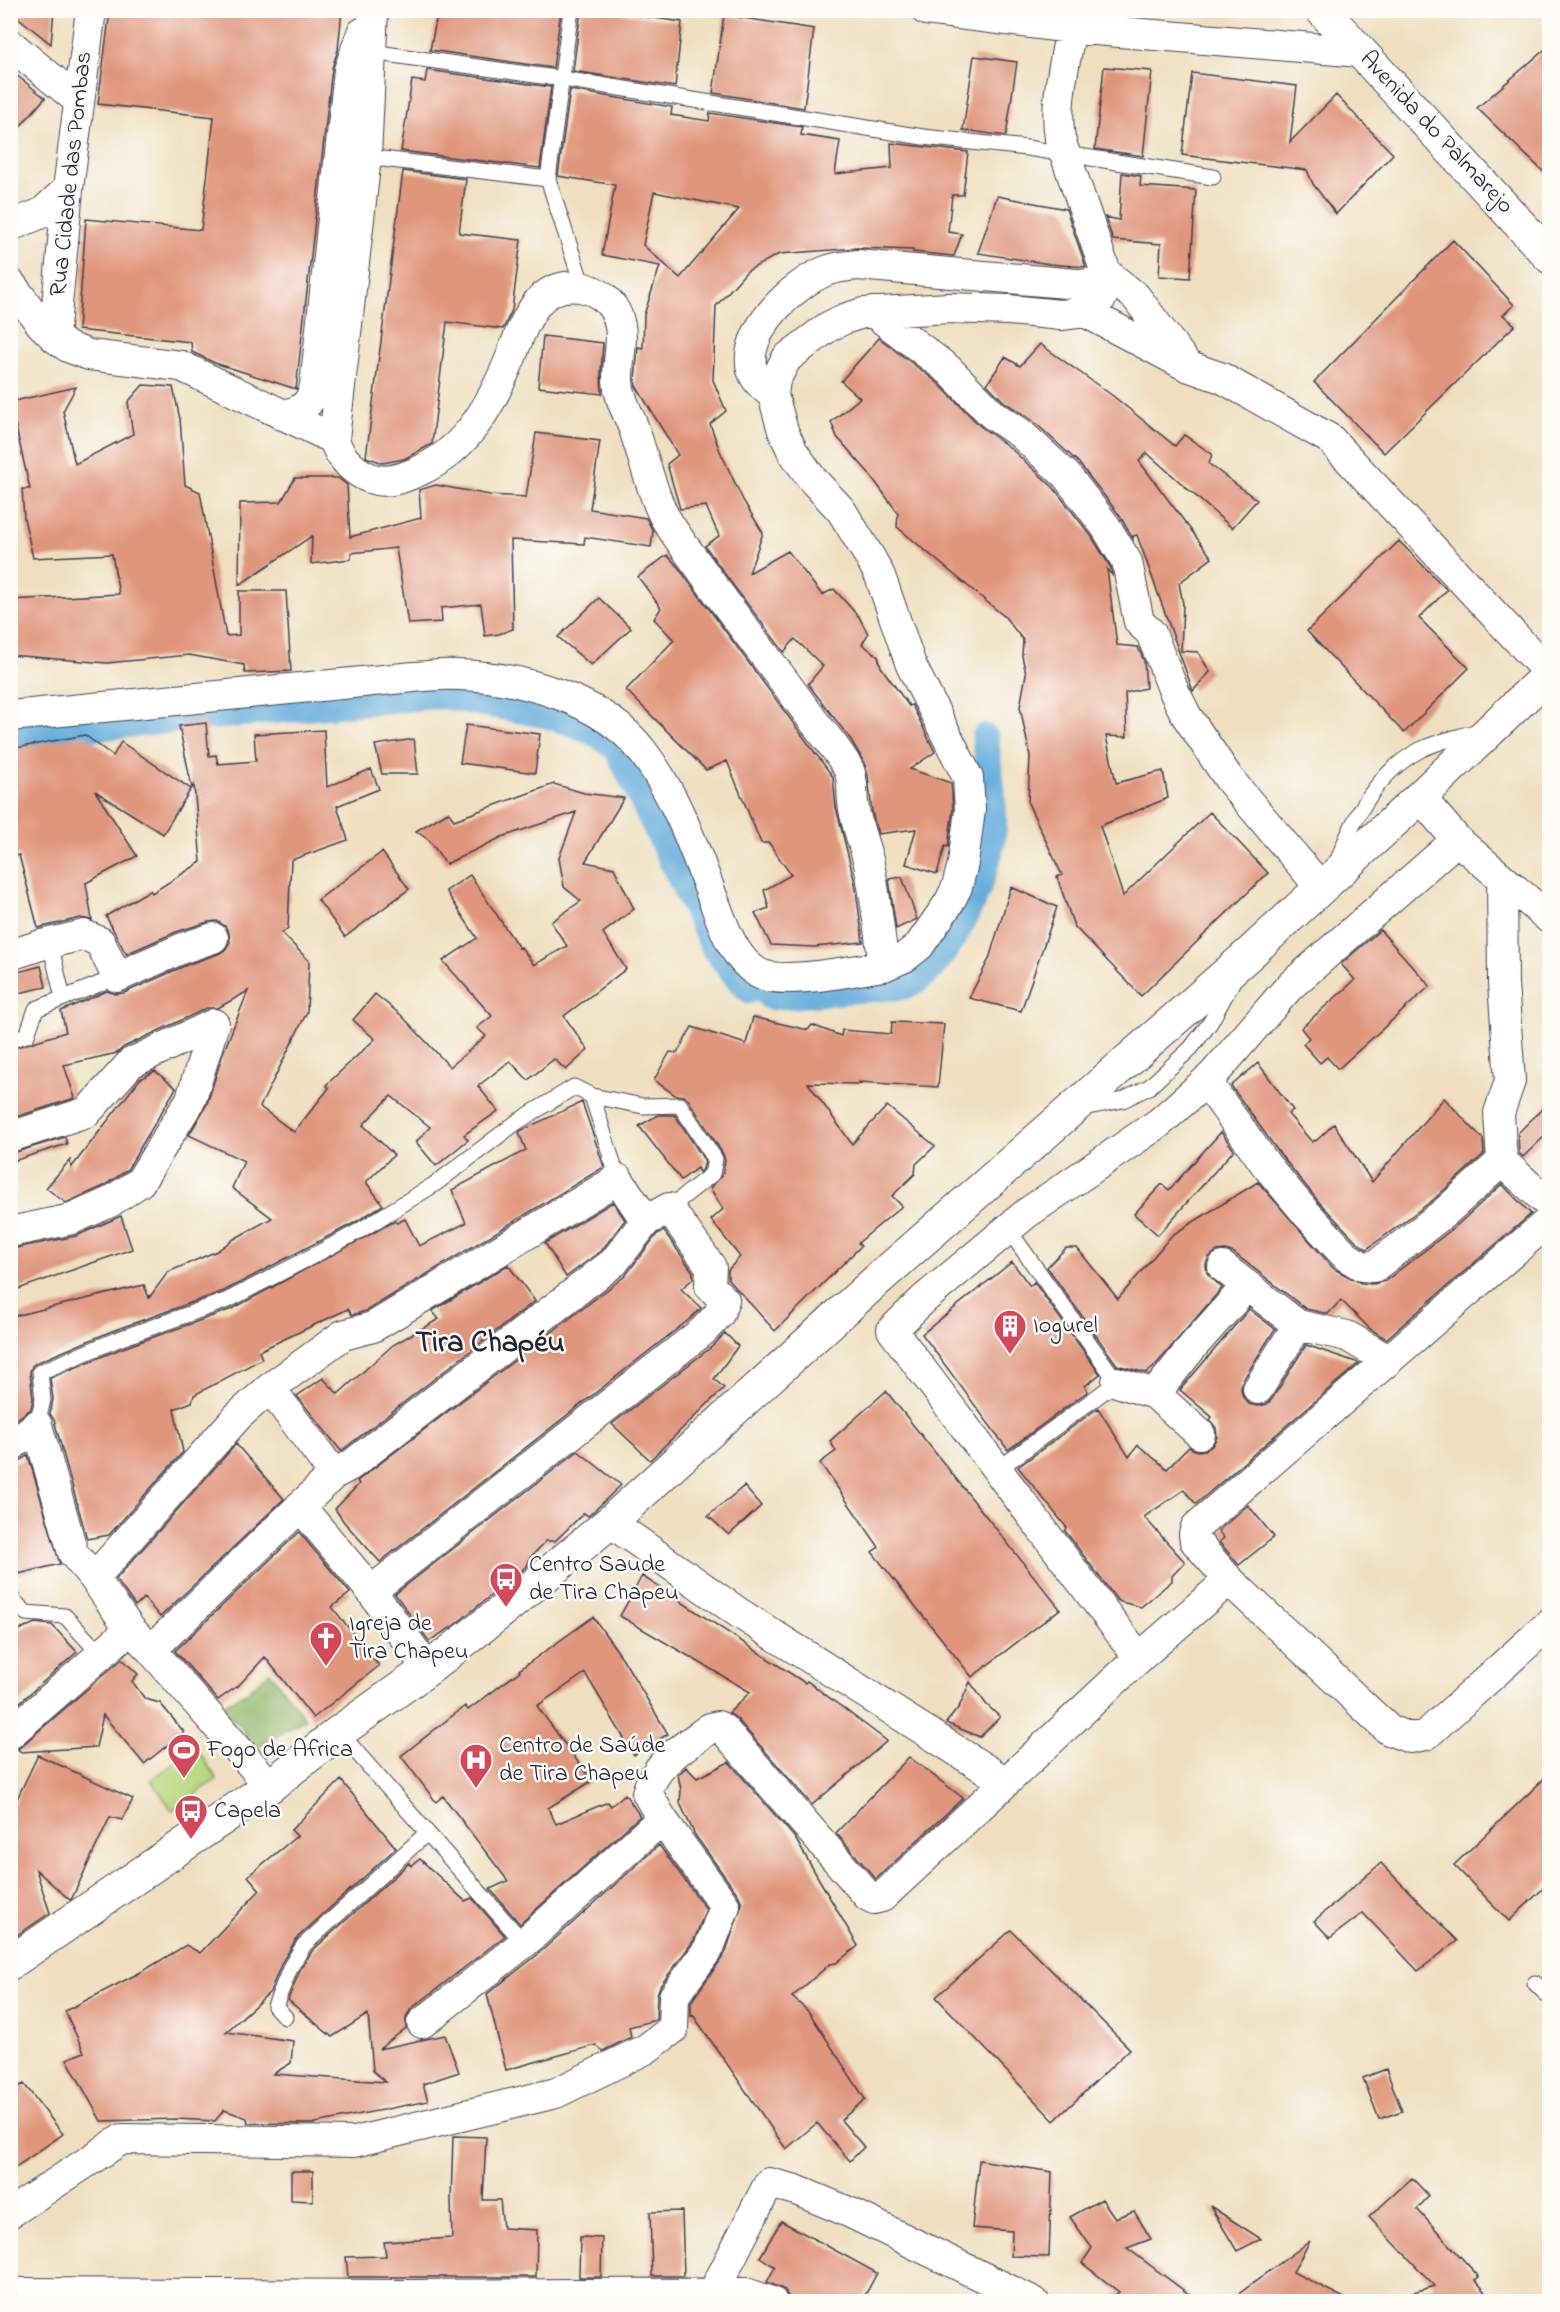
<svg xmlns="http://www.w3.org/2000/svg" width="1560" height="2312" font-family="'Indie Flower',sans-serif">
	<style>
		.green { fill: #b8d77e; stroke: #6d7c5c; stroke-width: 1.5 }
		.forest { fill: #92b86d; stroke: #5a6d54; stroke-width: 1.5 }
		.lines { fill: none; stroke-linecap: round; stroke-linejoin: round }
		.canal { stroke: #64acdb; stroke-width: 27 }
		.building { fill: #e0967d; fill-rule: evenodd }
		.service-casing { stroke: #413e4f; stroke-width: 17 }
		.minor-casing { stroke: #413e4f; stroke-width: 32 }
		.tertiary-casing { stroke: #413e4f; stroke-width: 35 }
		.primary-casing { stroke: #413e4f; stroke-width: 35 }
		.service { stroke: #fff; stroke-width: 15 }
		.minor { stroke: #fff; stroke-width: 30 }
		.tertiary { stroke: #fff; stroke-width: 33 }
		.primary { stroke: #fff; stroke-width: 33 }
		.labels { text-anchor: middle; dominant-baseline: central; stroke-width: 5; stroke-linejoin: round; paint-order: stroke }
		.street-label { font-size: 24px; fill: #22223b; stroke: #fdfcf7 }
		.poi-label { font-size: 24px; fill: #22223b; stroke: #fdfcf7; text-anchor: start }
		.district-label { font-size: 30px; font-weight: bold; fill: #22223b; stroke: #fdfcf7 }
	</style>
	<rect width="100%" height="100%" fill="#fdfcf7"/>
	<filter id="ink" filterUnits="userSpaceOnUse"><feTurbulence type="fractalNoise" baseFrequency=".0167" numOctaves="2"/><feDisplacementMap in="SourceGraphic" scale="12" xChannelSelector="R" yChannelSelector="G"/><feConvolveMatrix kernelMatrix="1 2 1 2 8 2 1 2 1" color-interpolation-filters="sRGB"/></filter>
	<filter id="wash" filterUnits="userSpaceOnUse"><feTurbulence type="fractalNoise" baseFrequency=".008" numOctaves="4" result="noise"/><feDisplacementMap in="SourceGraphic" scale="24" xChannelSelector="R" yChannelSelector="G"/><feGaussianBlur stdDeviation="1.35" result="paint"/><feColorMatrix in="noise" values="0 0 0 0 0 0 0 0 0 0 0 0 0 0 0 0 0 1.4 0 .05"/><feComposite in="paint" operator="in"/></filter>
	<g filter="url(#wash)">
		<rect width="100%" height="100%" fill="#efdfc0"/>
		<path class="green" d="M196,1748L217,1779L172,1810L151,1780Z"/>
		<path class="forest" d="M270,1672L305,1719L253,1750L241,1725L222,1712L226,1703L246,1693Z"/>
		<g class="lines">
			<path class="canal" d="M465,700C514,710 581,714 618,750L715,949L741,982L750,990
				M205,717L430,696H446L461,699
				M45,732L197,718
				M10,737L41,732
				M884,988C894,987 906,987 915,981C952,957 988,876 993,833C996,805 988,765 985,737
				M771,997L877,988"/>
		</g>
		<g id="blocks">
			<path class="building" d="M10,10H54L51,44L10,11Z
				M110,10H342L338,50L332,68L296,389L215,363L192,352L191,342L78,330L86,219L201,230L214,117L98,104Z
				M438,10H561L553,68L430,50Z
				M581,10H600L682,22L675,87L573,71Z
				M724,15L814,29L804,108L713,93Z
				M1550,45V178L1477,108Z
				M974,56L1017,62L1006,136L963,130Z
				M1104,67L1152,71L1143,156L1095,149Z
				M10,70L45,98L10,138Z
				M427,70L551,87L540,168L401,151L412,80L425,82Z
				M1192,73L1297,86L1290,142L1336,95L1393,154L1336,214L1313,184L1307,170L1182,155Z
				M570,90L672,107L671,115L709,121L710,113L802,127L801,135L840,141L835,174L892,168L891,143L968,152L963,195H952L948,232L962,234L954,256L913,252V250L857,248L779,254L747,271L716,306L713,380L726,411L710,424L720,451L743,500L763,533L749,573L788,551L822,595L834,589L859,617L868,634L862,644L878,656L881,667L909,706L912,705L935,752L910,769L951,783L953,809L948,847L945,846L937,874L906,864L916,829L878,834L872,812L868,776L864,762L851,740L808,684L823,666L795,639L784,652L730,581L705,546L719,536L706,506L680,509L667,464L678,455L636,386L635,380L638,347L643,348L644,315L660,266L602,255L615,185L558,176ZM654,192L739,209L680,278L643,245Z
				M403,171L466,179L459,233L521,240L512,310L503,329L447,322L432,444L404,459L383,463L366,457Z
				M1122,173L1141,176L1140,186L1196,190L1190,278L1159,276L1161,244L1113,240L1105,217L1119,220Z
				M997,196L1066,209L1086,267L1050,264L978,253Z
				M1453,240L1514,305L1503,315L1515,325L1384,453L1314,382Z
				M543,336L603,343L601,373L602,394L538,387Z
				M879,338L938,383L980,426L1009,447L1053,487L1092,537L1111,568L1112,575L1107,569L1117,645L1138,647L1144,661L1146,688L1125,693L1127,737L1106,736L1116,783L1163,771L1168,798L1100,826L1123,896L1210,812L1268,873L1141,996L1074,926L1057,877L1062,875L1028,803L1030,756L1020,707L1026,674L1022,656L1023,640L1005,617L897,527L898,513L868,472L837,437L831,422L860,398L841,381Z
				M1040,344L1113,396L1175,446L1184,435L1212,454L1209,464L1257,500L1232,528L1147,453L1139,461L1212,558L1179,583L1183,604L1181,651L1198,652L1210,672L1193,691L1137,535L1133,536V539L1120,516L1078,462L1032,420L1003,401L987,384L1005,357L1020,366Z
				M143,385L173,387L180,419L185,485L200,492L226,636L239,635V591H286L291,671L245,673L244,665L189,655L107,663L10,655V600L119,594L112,554L33,558L24,518L22,489H30L10,402L76,387L63,411L75,464L133,434L128,402Z
				M536,433L600,441L590,509L646,518L653,531L651,547L585,537L584,544L511,540L513,629L499,634L485,636L481,604L441,608L442,622L408,624L396,548L351,553V559L311,564L312,536L239,585L240,503L281,502L295,478H338L347,485L350,537L421,518L419,490L436,485L490,495L526,497Z
				M1399,541L1447,590L1419,618L1469,668L1404,733L1307,631Z
				M667,555L678,567L833,777L836,807L855,883L863,942L814,947L771,945L755,913L769,908L764,890L791,875L769,843H761L727,761L706,770L626,690L674,640L654,619L661,608L638,577Z
				M599,598L631,628L591,665L558,637Z
				M206,723L209,756L216,755L218,764L256,761L254,734L324,730L327,787L371,769L379,789L337,806L348,840L291,860L288,928L282,933L309,961L307,1012L260,1107L294,1132L329,1088L326,1085L375,1039L353,1020L375,994L401,1015L450,1067L486,1036L477,1028L492,1016L443,961L477,938L446,891L470,875L519,948L521,947L534,965L567,946L551,922L581,901L564,887L559,858L576,812L502,837L446,864L429,840L416,831L448,812L454,820L554,784L584,793L624,798L585,862L614,868L634,909L603,933L626,969L564,1016L588,1050L566,1070L554,1059L528,1080L510,1061L478,1086L498,1111L464,1135L468,1140L436,1166L416,1142L430,1127L391,1096L363,1125L394,1155L366,1182L383,1205L354,1223L224,1291L112,1331L36,1363L32,1366L30,1372L33,1399L31,1409L10,1424V1317L144,1285L149,1298L168,1272L217,1251L234,1239L272,1218L232,1188L244,1161L189,1135L207,1104L223,1053L248,991L218,1008H207L124,1047L117,1053L64,1065L75,1098L10,1119V1049L66,1032L61,1011L107,991L116,994L124,993L189,964L218,954L225,950L230,942L229,933L225,926L217,921L208,922L176,932L126,954L106,916L150,890L152,893L201,862L194,785L192,788L179,726Z
				M466,725L540,734L535,773L460,763Z
				M85,735L113,756L121,742L191,789L163,834L95,791L137,856L86,883L92,920L80,918L38,928L19,855L10,857V749Z
				M414,739L418,774H382L375,745Z
				M382,852L409,889L345,937L318,900Z
				M902,877L917,919L896,929L889,879Z
				M1011,887L1057,907L1021,1011L969,998L989,959Z
				M1380,930L1430,986L1338,1069L1327,1057L1320,1063L1303,1044L1309,1038L1301,1028L1355,980L1341,964Z
				M41,966L46,987L10,995V974Z
				M753,1017L808,1030L812,1025L841,1036L842,1030L891,1034L892,1022L944,1024L938,1087L859,1082L861,1084L808,1083L852,1144L887,1106L935,1146L916,1164L915,1174L892,1196L902,1206L858,1243L861,1246L775,1331L728,1279V1270L740,1257L711,1220L723,1209L710,1188L722,1176L725,1161L723,1154L688,1099L684,1096L675,1095L654,1080L670,1052L677,1053L692,1027L746,1044Z
				M1258,1063L1293,1110L1288,1114L1312,1142L1315,1140L1316,1141L1334,1124L1372,1182L1444,1098L1483,1139L1484,1154L1433,1200L1367,1249L1358,1243L1319,1202L1280,1154L1231,1086Z
				M155,1071L176,1088L127,1170L102,1187L66,1203L46,1188L70,1160L71,1168L140,1079Z
				M1550,1101V1131L1523,1157L1519,1153L1518,1133Z
				M582,1102L604,1167L366,1311L352,1315L348,1309L259,1351L262,1359L194,1395L192,1402L174,1409L183,1452L109,1535L87,1539L54,1420L50,1414L53,1399L50,1378L120,1349L232,1309L395,1221L397,1223L405,1219L419,1246L466,1223L452,1190L526,1150L519,1133L522,1130Z
				M658,1115H675L705,1161L703,1169L699,1172L697,1168L681,1180L639,1126Z
				M1221,1132L1234,1150L1158,1235L1134,1214L1162,1184L1169,1190Z
				M65,1137L67,1144L10,1162V1154Z
				M1258,1182L1334,1269L1361,1283L1373,1284L1385,1281L1455,1227L1502,1184L1531,1214L1386,1339L1370,1329L1341,1300L1328,1314L1306,1309L1234,1253L1226,1250L1217,1251L1209,1257L1206,1264L1207,1273L1222,1288L1153,1368L1146,1373L1117,1365L1047,1267L1066,1248H1077L1118,1299L1172,1235Z
				M613,1202L625,1220L602,1250L566,1277L545,1243Z
				M121,1216L132,1249L10,1292V1249L76,1236Z
				M664,1231L693,1272V1279L681,1289L701,1308L691,1318L380,1562L344,1522L335,1509L359,1484L357,1481L625,1276L657,1234Z
				M1012,1262L1030,1286L1034,1282L1100,1374L1085,1386L1088,1391L1008,1450L922,1334Z
				M508,1265L535,1301L341,1451L297,1396L323,1378L338,1394L393,1345L439,1319L432,1311Z
				M1249,1309L1275,1329L1243,1380L1241,1389L1243,1397L1249,1404L1258,1406L1267,1404L1272,1399L1306,1345L1359,1363L1196,1504L1184,1490L1144,1517L1185,1562L1172,1576V1581L1141,1607L1121,1602L1117,1600L1065,1531L1067,1528L1018,1467L1098,1408L1129,1457L1138,1445L1167,1469L1189,1447L1197,1451L1205,1450L1212,1446L1217,1437L1216,1428L1210,1420L1212,1417L1180,1390Z
				M725,1333L738,1346L714,1379L724,1388L650,1460L612,1424L714,1345Z
				M886,1391L1060,1609L972,1677L872,1552L879,1547L820,1463L836,1451L830,1441Z
				M236,1444L284,1499L160,1617L144,1598L135,1606L116,1579Z
				M578,1451L621,1485L594,1511L588,1516L584,1513L555,1541H546L530,1558L527,1566L494,1593L452,1627L429,1641L395,1594Z
				M28,1455L60,1564L10,1576V1464L20,1461Z
				M744,1486L761,1506L729,1535L708,1516Z
				M1248,1505L1274,1537L1239,1565L1219,1542L1224,1538L1218,1531Z
				M299,1532L350,1593L332,1607L379,1666L313,1718L265,1657L240,1684L218,1700L175,1651Z
				M642,1576L805,1683L807,1681L887,1741L812,1805L737,1719L729,1713L750,1692L620,1616Z
				M593,1617L623,1659L668,1734L634,1755L585,1673L537,1706L592,1781L548,1808L556,1824L608,1802L611,1806L625,1794L640,1816L520,1924L490,1889L508,1881L443,1796L436,1802L401,1756L465,1706L468,1710L520,1671L519,1670Z
				M35,1623L52,1625L77,1652L10,1711V1634Z
				M122,1659L138,1674L132,1681L145,1699L160,1703L184,1732L144,1764L103,1715L96,1747L21,1752L18,1749Z
				M970,1682L986,1704L1000,1717L980,1737L946,1723L959,1707Z
				M38,1755L133,1799L122,1820L110,1817L72,1898L70,1900L36,1870L50,1913L10,1940V1805H14Z
				M909,1757L963,1798L876,1879L836,1833Z
				M729,1762L795,1838L858,1946L836,1963L830,1964L792,1997L809,2012L865,2099L841,2120L864,2147L850,2161L817,2123L786,2149L693,2015L691,2016V2002L725,1954L742,1904L739,1896L695,1835L680,1803L681,1790L678,1775L686,1767L697,1778Z
				M1550,1773V1882L1509,1921L1454,1865Z
				M341,1780L396,1848L297,1938L282,1962L270,1992L226,2032L293,2041L291,2063L273,2074L386,2082L373,2071L368,2014L332,2037L288,2000L300,1970L312,1951L409,1863L411,1866L420,1859L465,1901L472,1898L505,1936L411,2009L406,2017V2028L379,2049L445,2035L459,2072L423,2084L428,2101L315,2123V2124L248,2123L247,2118L224,2110L215,2121L176,2119L101,2121L67,2059L84,2052L65,2011L143,1971L186,1945L200,1953L260,1890L248,1876L297,1836L291,1830Z
				M659,1845L706,1909L694,1940L660,1986L657,1995L656,2020L629,2027L631,2037L603,2051L596,2045L506,2070L487,1994L536,1956Z
				M1381,1863L1457,1941L1418,1971L1363,1913L1330,1938L1314,1921Z
				M1011,1930L1130,2049L1054,2121L936,1997Z
				M1386,2069L1402,2111L1379,2119L1363,2078Z
				M24,2084L63,2134L10,2171V2091Z
				M453,2136L486,2137L483,2200H500L503,2228L537,2230L536,2277H348L346,2257L386,2256L384,2242L452,2238L451,2201Z
				M979,2160L1052,2172L1049,2257L1011,2256L1012,2231L972,2228Z
				M291,2171H313V2201L291,2200Z
				M1412,2178L1429,2196L1417,2209L1479,2277L1475,2280L1494,2301H1400L1399,2296L1435,2286L1369,2217Z
				M1102,2199L1115,2218L1134,2211L1151,2239L1127,2248L1198,2301H1108L1119,2292L1082,2263L1092,2248L1070,2217Z
				M1210,2206L1261,2239L1237,2251Z
				M682,2211L684,2276H652L650,2212Z
				M781,2221L877,2273L862,2301H807L788,2297L785,2290L767,2282L775,2267L760,2257Z
				M580,2237L602,2238L601,2277H579Z
				M1310,2241L1293,2272L1350,2301H1229Z"/>
		</g>
	</g>
	<g filter="url(#ink)">
		<use href="#blocks" fill-opacity="0" stroke="#413e4f" stroke-width="1.5"/>
		<g class="lines">
			<defs>
				<path id="service" d="M371,52L563,79L923,137L1027,148L1213,177
					M366,157L548,179L583,287
					M548,179L571,10
					M1337,862C1354,817 1376,773 1420,750C1438,741 1459,737 1478,731
					M50,943L63,998
					M10,1040L27,1035L36,1009L117,977
					M592,1096L643,1106L680,1105L715,1159L712,1174L669,1208
					M1083,1108L1123,1100L1149,1087L1191,1048L1210,1023L1232,983
					M37,1425L43,1400L40,1372L116,1340L228,1300L311,1257L359,1231L435,1184L517,1122L574,1087L592,1096L618,1179
					M997,1470L1117,1382L1008,1229
					M10,1597L26,1613L65,1616L101,1655
					M339,1732L524,1943
					M1535,1983L1550,1998
					M285,2017L275,2006L291,1966L304,1945L427,1833"/>
				<path id="minor" d="M373,10L366,157L334,439C339,458 357,476 377,480C392,483 408,476 421,470C468,448 492,403 511,357C518,338 526,316 539,301C563,275 607,286 618,318C625,338 617,361 618,381C619,399 628,413 634,429C643,455 652,493 664,516C675,535 690,554 703,572C738,622 776,669 812,719C824,735 840,752 849,770C854,781 851,797 854,809C857,828 865,846 869,864C876,898 879,932 884,966
					M926,10L1071,28L1361,52
					M1071,28C1065,65 1054,101 1060,139L1106,273L1136,297L1184,361
					M10,44L79,101
					M10,226L42,213L68,189
					M10,283L41,324L54,337L68,347L89,355L181,366L334,439
					M873,312L949,370L992,414L1020,433L1066,475L1106,527L1127,562L1139,622L1151,633L1173,689L1186,715L1229,779L1321,888
					M1085,312L1187,366L1222,378L1330,439L1549,673
					M54,337L68,189L91,10
					M282,415C301,412 311,405 315,385L349,70L362,33
					M10,716L414,677C429,676 444,674 459,675C522,677 604,700 643,752C675,794 694,847 712,896C722,921 732,958 758,973C782,986 854,970 884,966L905,957L919,946L949,903L957,887L963,863L970,810L968,778L911,665L880,576L871,559L841,510L812,479L793,452L783,431L773,395L775,380L787,358L828,327L844,319L863,313L949,308L1009,310L1061,315L1085,312L1095,305L1102,297L1106,285V273L1098,281L1088,285L858,265C846,266 836,267 826,271C793,284 742,332 752,370C756,382 765,388 773,395
					M1420,797L1457,840L1550,919
					M1502,878L1503,983L1510,1081L1499,1113L1502,1161L1550,1205
					M10,955L41,945L84,935L100,942L117,977L183,948L213,938
					M1206,1081L1266,1165L1306,1213L1347,1257L1362,1266L1374,1267L1444,1213L1502,1161
					M10,1137L87,1112L131,1063L214,1024L191,1099L140,1182L110,1202L72,1219L10,1232
					M1223,1267L1298,1325L1347,1336L1388,1360
					M1117,1382L1155,1394L1200,1434
					M270,1388L334,1474
					M1258,1389L1298,1325
					M1155,1394L1193,1346L1236,1298
					M10,1447L37,1425L73,1553L94,1578L130,1629
					M300,1506L371,1591L428,1669
					M610,1522L739,1613L1006,1782L1139,1658L1229,1580L1389,1730L1410,1738L1426,1735L1550,1623
					M94,1578L238,1416L270,1388L343,1335L373,1327L618,1179L646,1221
					M1229,1580L1195,1541L1194,1534L1196,1527L1550,1220
					M151,1650L334,1474L351,1465L614,1262L646,1221L669,1208L711,1267L710,1286L724,1300L719,1314L703,1331L371,1591
					M1139,1658L892,1330L924,1299L1027,1213L1159,1123L1213,1075L1289,987L1457,840
					M10,1734L130,1629L151,1650L270,1786
					M422,2023L524,1943L662,1819
					M10,2213L122,2139L354,2142L556,2093L646,2049L673,2029L674,1996L709,1948L725,1906L662,1819L647,1793C655,1762 686,1746 710,1728L718,1726L724,1730L868,1896L874,1899L882,1897L1006,1782
					M10,2293L405,2295L746,2293L772,2302
					M713,2293L769,2183L796,2190L851,2213L1034,2302"/>
				<path id="tertiary" d="M1322,10L1550,257"/>
				<path id="primary" d="M10,1963L270,1786L339,1732L428,1669L506,1608L610,1522L875,1282L1248,955L1420,797L1550,673"/>
			</defs>
			<use href="#service" class="service-casing"/>
			<use href="#minor" class="minor-casing"/>
			<use href="#tertiary" class="tertiary-casing"/>
			<use href="#primary" class="primary-casing"/>
			<use href="#service" class="service"/>
			<use href="#minor" class="minor"/>
			<use href="#tertiary" class="tertiary"/>
			<use href="#primary" class="primary"/>
		</g>
	</g>
	<defs>
		<symbol id="building-pin" viewBox="-11 -11 22 30"><path d="M0 17L-7.5 6A9.5 9.5 0 1 1 7.5 6Z" fill="#d1495b" stroke="#fdfcf7"/><path d="M-4-6H4V6H1V3H-1V6H-4ZM-2.5-4.3h1.7v1.8h-1.7ZM.8-4.3h1.7v1.8H.8ZM-2.5-1h1.7V.8h-1.7ZM.8-1h1.7V.8H.8Z" fill="#fff"/></symbol>
		<symbol id="bus-pin" viewBox="-11 -11 22 30"><path d="M0 17L-7.5 6A9.5 9.5 0 1 1 7.5 6Z" fill="#d1495b" stroke="#fdfcf7"/><path d="M-5-6H5V4H4V6H2V4H-2V6H-4V4H-5ZM-3.5-4V0h7V-4ZM-3.5 1.2v1.5H-2V1.2ZM2 1.2v1.5H3.5V1.2Z" fill="#fff"/></symbol>
		<symbol id="church-pin" viewBox="-11 -11 22 30"><path d="M0 17L-7.5 6A9.5 9.5 0 1 1 7.5 6Z" fill="#d1495b" stroke="#fdfcf7"/><path d="M-1.2-6h2.4v3.5h3.3v2.4h-3.3V6h-2.4V-.1h-3.3v-2.4h3.3Z" fill="#fff"/></symbol>
		<symbol id="stadium-pin" viewBox="-11 -11 22 30"><path d="M0 17L-7.5 6A9.5 9.5 0 1 1 7.5 6Z" fill="#d1495b" stroke="#fdfcf7"/><path d="M0-5a6.5 5 0 1 0 0 10a6.5 5 0 1 0 0-10ZM-3.5-1.8h7v3.6h-7Z" fill="#fff"/></symbol>
		<symbol id="hospital-pin" viewBox="-11 -11 22 30"><path d="M0 17L-7.5 6A9.5 9.5 0 1 1 7.5 6Z" fill="#d1495b" stroke="#fdfcf7"/><path d="M-5-5h3v3.5h4V-5h3V5h-3V1.5h-4V5h-3Z" fill="#fff"/></symbol>
	</defs>
	<g fill-rule="evenodd">
		<use href="#building-pin" x="991" y="1307" width="38" height="52"/>
		<use href="#bus-pin" x="487" y="1560" width="38" height="52"/>
		<use href="#church-pin" x="307" y="1619" width="38" height="52"/>
		<use href="#stadium-pin" x="165" y="1731" width="38" height="52"/>
		<use href="#hospital-pin" x="457" y="1741" width="38" height="52"/>
		<use href="#bus-pin" x="172" y="1792" width="38" height="52"/>
	</g>
	<g class="labels">
		<g class="street-label">
			<text transform="translate(1436 133) rotate(47)">Avenida do Palmarejo</text>
			<text transform="translate(72 174) rotate(-84)">Rua Cidade das Pombas</text>
		</g>
		<g class="poi-label">
			<text x="1033" y="1326">Iogurel</text>
			<text x="529" y="1565">Centro Saude<tspan x="529" dy="28">de Tira Chapeu</tspan></text>
			<text x="349" y="1624">Igreja de<tspan x="349" dy="28">Tira Chapeu</tspan></text>
			<text x="499" y="1746">Centro de Saúde<tspan x="499" dy="28">de Tira Chapeu</tspan></text>
			<text x="207" y="1750">Fogo de Africa</text>
			<text x="214" y="1811">Capela</text>
		</g>
		<g class="district-label">
			<text x="490" y="1344">Tira Chapéu</text>
		</g>
	</g>
	<rect width="1560" height="2312" fill="none" stroke="#fdfcf7" stroke-width="36"/>
</svg>
